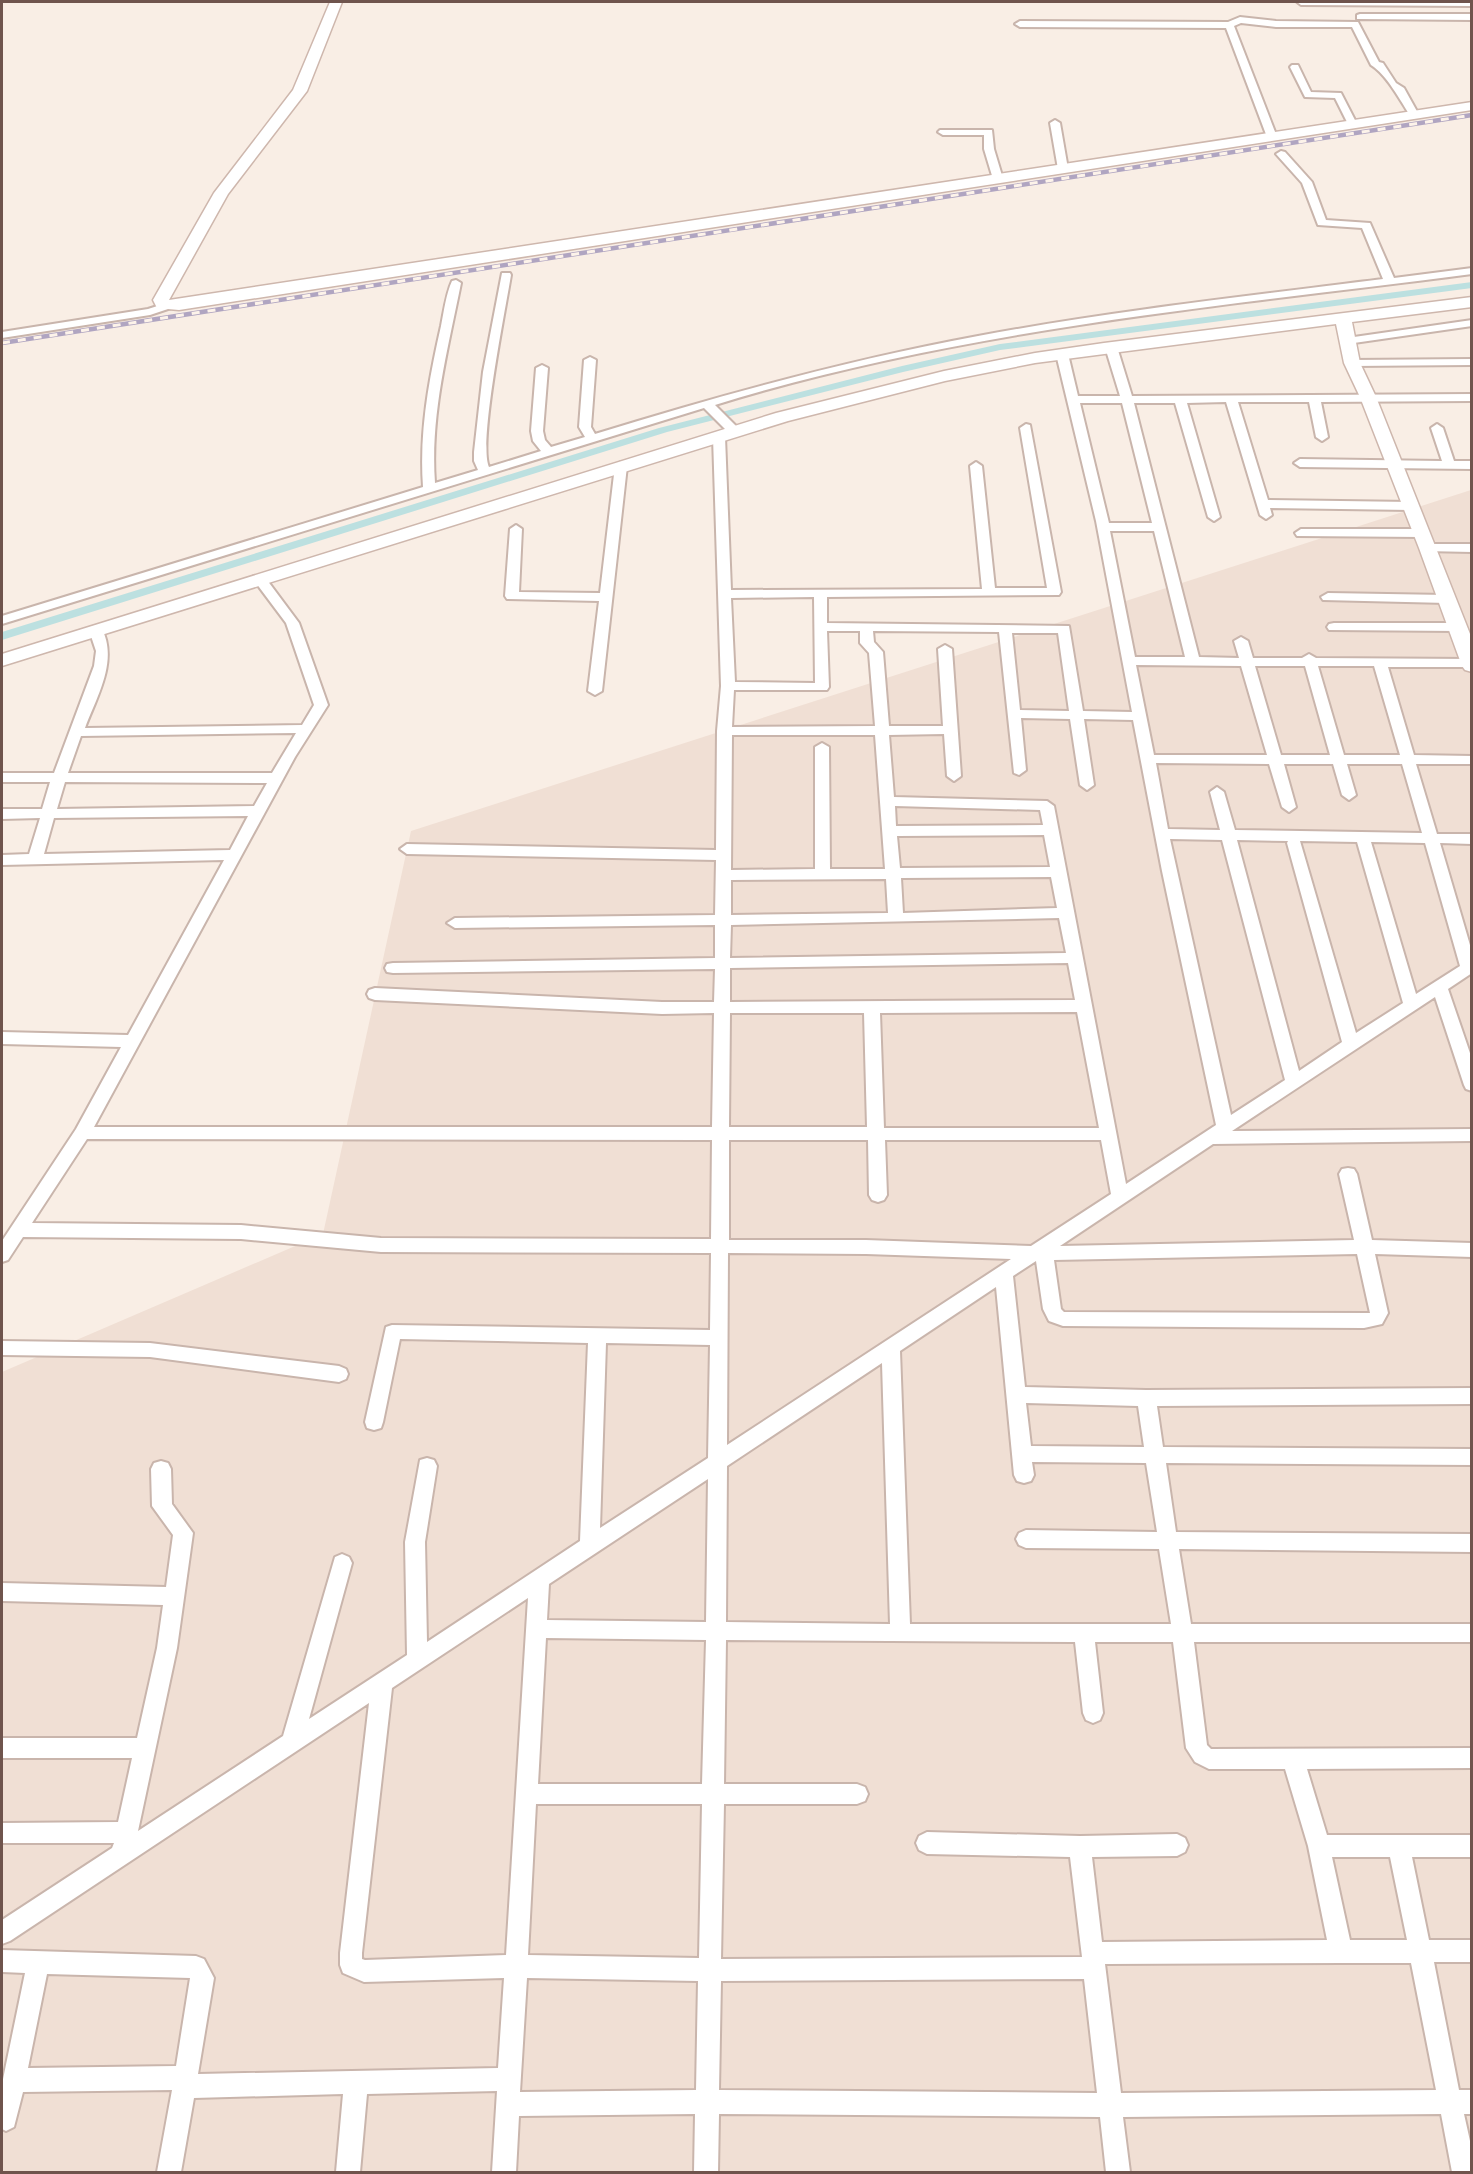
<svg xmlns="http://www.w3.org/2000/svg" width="1473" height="2174" font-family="'Nunito Sans',sans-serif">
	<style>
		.residential { fill: #f0dfd4 }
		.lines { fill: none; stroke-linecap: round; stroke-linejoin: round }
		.canal { fill: #bce0e0; fill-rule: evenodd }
		.street-casing { stroke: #c9b5ac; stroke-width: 4 }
		.secondary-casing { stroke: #ceb7ad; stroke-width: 3 }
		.street { fill: #fff; fill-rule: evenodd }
		.secondary { fill: #fff; fill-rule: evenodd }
		.rail-casing { stroke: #b0a5c1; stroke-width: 4.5 }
		.rail { stroke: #fdf3ea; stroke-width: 3; stroke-dasharray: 8; stroke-linecap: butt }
	</style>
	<rect width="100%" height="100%" fill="#f9eee5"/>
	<path class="residential" d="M1471,490V2172H2V1372L323,1234L411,831Z"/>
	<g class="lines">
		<path class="canal" d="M1472,282V288L1000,350L903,372L667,432L2,640V632L659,428L902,366L1000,344Z"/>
		<defs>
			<path id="street" d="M1297,2H1472V6L1301,5Z
				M1360,14H1472V20L1357,19V15Z
				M1240,17L1276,21L1358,22L1379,62L1383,63L1396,83L1404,88L1419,115L1411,117C1400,100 1387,75 1371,65L1352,27H1276L1241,23L1234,26L1277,137L1272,140L1267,137L1226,28L1020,27L1015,24L1020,21L1228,22Z
				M1292,65H1298L1311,92L1341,93L1357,124L1355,126H1349L1335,98L1305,97L1290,67Z
				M1055,120L1060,123L1068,169L1063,172L1058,169L1050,123Z
				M940,130H992L994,149L1003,179L1002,181L993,179L984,149V135H943L938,132Z
				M1281,151L1285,152L1312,182L1326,220L1370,223L1394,278L1472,268V274C1218,307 960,329 715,405L738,428V434H730L704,408L2,624V616L423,487C419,432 429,379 441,326C444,311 446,294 452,281L456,280L461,283C448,349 430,415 435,483L478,470L474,461V452L483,372L502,273H510L511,275C506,307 478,444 489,467L541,451L533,441L531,431L536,368L542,365L548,368L543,431L545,440L551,447L585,437L579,427L584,360L590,357L596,360L591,427L595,434C721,395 848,360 978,336C1112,311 1248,296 1383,279L1362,228L1318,225L1302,183L1276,154Z
				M167,303L173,306L171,308L150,315L2,338V332L148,309Z
				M1472,320V326L1347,344L1341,341L1347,338Z
				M1111,344L1117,347L1132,396L1472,394V401L1321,402L1328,437L1322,441L1316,437L1309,402H1238L1268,500L1411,502L1417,506L1411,510L1270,508L1272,515L1266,519L1260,515L1226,402L1187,403L1220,517L1214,521L1208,517L1175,403H1134L1199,657L1239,658L1234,641L1241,637L1248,641L1253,658H1302L1309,654L1316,658L1472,659L1470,667H1388L1414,755L1472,756V764H1416L1437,834H1472V844L1440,843L1472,952V973L1448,989L1472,1059V1091L1466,1089L1464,1085L1435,997L1232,1131L1472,1129V1141L1213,1144L1060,1246L1354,1240L1339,1174L1342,1169L1348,1168L1354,1169L1357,1174L1372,1240L1472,1243V1257L1375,1254L1388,1313L1382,1324L1364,1328L1063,1326L1049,1321L1043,1309L1036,1261L1013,1276L1025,1387L1146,1390L1472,1388V1404L1157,1406L1163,1447L1472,1449V1465L1166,1463L1176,1532L1472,1534V1552L1179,1549L1191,1624H1472V1642H1194L1207,1745L1211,1749L1472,1748V1768L1307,1769L1327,1835H1472V1857H1412L1429,1940H1472V1962H1434L1459,2090H1472V2114H1464L1472,2150V2172H1452L1441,2114L1123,2117L1130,2172H1106L1100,2117L719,2114L718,2172H694L695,2114L519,2116L516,2172H492L497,2091L367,2094L360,2172H336L343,2094L194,2098L181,2172H157L172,2090L23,2092L14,2127L6,2131L2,2129V2084L25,1973L2,1972V1950L196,1956L204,1959L214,1978L198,2074L498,2068L504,1978L364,1982L343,1973L340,1965V1953L369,1703L10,1941L2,1944V1920L112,1848L114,1843H2V1823L118,1822L132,1758H2V1738H137L157,1648L163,1605L2,1601V1583L166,1587L173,1535L152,1506L151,1469L154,1463L161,1461L168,1463L171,1469L172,1504L193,1533L177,1648L138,1831L283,1736L335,1557L342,1554L349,1557L352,1563L309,1719L407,1655L405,1542L420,1460L427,1458L434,1460L437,1466L425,1542L427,1642L580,1541L588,1343L400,1339L383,1422L381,1428L374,1430L367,1428L365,1422L386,1327L392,1325L710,1330L711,1253L381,1252L241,1239L23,1237L8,1260L2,1262V1241L76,1129L121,1047L2,1044V1032L128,1035L224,860L2,865V855L29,854L40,818L2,819V809H42L50,782H2V773H54L94,666L96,651L89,630L91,627H101C119,660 97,696 85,728L302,725L314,705L286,623L253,579L254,576H264L299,623L328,705L295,757L94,1127H712L714,1013L662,1014L375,1000L369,998L367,994L369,990L375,988L662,1002H714L715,969L393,973L387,972L385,968L387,964L393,963L715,958V925L455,928L447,923L455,918L715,915L716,860L407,854L400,849L407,844L716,850L717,731L721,686L713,437L719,433L725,437L731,590L982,589L970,466L976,462L982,466L995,588H1047L1020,428L1026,424L1030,425L1061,592L1059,595L827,597V623L1069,626L1083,711L1132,712L1096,521L1056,354L1062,351L1068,354L1078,396H1120L1105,347ZM1080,403H1122L1152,523H1109ZM1110,531H1154L1185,657H1135ZM814,597L815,683L735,682L731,598ZM827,631H860V643L869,653L875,726L732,727L734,690H827L829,687ZM873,631L999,632L1014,773L1019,775L1026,770L1021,718L1070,719L1080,785L1087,790L1094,785L1084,719L1133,720L1162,871L1216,1125L1126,1184L1054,806L1047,801L894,797L889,735L944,734L947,776L954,781L961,776L952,649L945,645L938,649L943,726H889L883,652L874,642ZM1012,633H1058L1069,711L1020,710ZM1136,665L1241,666L1267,755H1154ZM1255,666H1305L1330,755H1281ZM1318,666H1374L1400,755H1344ZM296,733L272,773H68L81,736ZM732,735H875L885,869H830L829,747L822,743L815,747V869L731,870ZM1156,763L1269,764L1282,807L1289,812L1296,807L1284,764H1333L1342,795L1349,800L1356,795L1347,764H1402L1422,833L1235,830L1224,792L1217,787L1210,792L1220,830L1168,829ZM65,782L267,783L254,806L57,809ZM895,806L1040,810L1043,825L896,826ZM248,816L230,850L44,854L54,818ZM1044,835L1050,867L900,868L897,836ZM1170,839L1222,840L1285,1080L1231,1115ZM1237,840L1288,841L1287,843L1342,1042L1299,1071ZM1300,841L1357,842L1403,1003L1356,1033ZM1371,842L1425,843L1460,966L1416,994ZM1051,877L1057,908L903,913L901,878ZM886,879L888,913L731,915V880ZM1059,918L1066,953L730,958L731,925ZM1068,963L1075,1000L730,1002V968ZM1077,1012L1099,1128H884L880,1013ZM730,1013H864L867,1127H729ZM87,1139L712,1140L711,1239L381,1238L241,1225L32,1223ZM729,1140H868L869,1195L872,1200L878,1202L884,1200L887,1195L885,1140H1101L1111,1194L1031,1246L866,1240H729ZM728,1253L866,1254L1011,1259L727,1445ZM1357,1254L1370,1313L1064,1312L1061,1309L1054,1260ZM996,1287L1014,1475L1017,1481L1024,1483L1031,1481L1034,1475L1032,1462L1146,1463L1157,1532L1026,1530L1019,1533L1016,1539L1019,1545L1026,1548L1159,1549L1171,1624H910L900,1351ZM606,1343L710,1345L708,1458L600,1528ZM882,1363L890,1624L726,1622L727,1466ZM1026,1403L1138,1406L1144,1447L1031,1446ZM708,1479L706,1622L547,1620L549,1584ZM528,1598L506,1955L365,1960L362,1959V1953L392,1688ZM546,1638L706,1640L702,1784H538ZM726,1640L1075,1642L1083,1713L1086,1720L1093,1723L1100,1720L1103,1713L1095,1642H1173L1186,1748L1195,1762L1209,1769H1285L1308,1846L1327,1940L1102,1942L1092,1857L1177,1856L1185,1852L1188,1845L1185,1838L1177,1834L1080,1836L927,1832L919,1836L916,1843L919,1850L927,1854L1070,1857L1082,1957L721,1959L724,1804H857L865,1801L868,1794L865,1787L857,1784H724ZM536,1804H702L699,1958L528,1955ZM1332,1857H1390L1407,1940H1350ZM1342,1963H1411L1436,2090L1121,2093L1105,1964ZM47,1974L190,1978L176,2066L28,2068ZM527,1978L698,1981L696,2090L520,2092ZM1084,1979L1097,2093L719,2090L721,1981Z
				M1472,359V365L1352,366L1346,363L1352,360Z
				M1437,424L1443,428L1454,461H1472V469L1300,467L1294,463L1300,459L1442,461L1431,428Z
				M621,462L627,466L602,691L595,695L588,691L599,601L507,599L505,596L510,529L516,525L522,529L519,592L600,593L615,466Z
				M1301,529H1422L1428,533L1422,537L1297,536L1295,533Z
				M1428,544H1472V552L1424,551L1422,548L1424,545Z
				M1328,593L1447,595L1454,599L1447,603L1323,600L1321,597Z
				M1334,623H1457L1464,627L1457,631L1329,630L1327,627L1329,624Z
				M2,1341L150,1343L339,1366L346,1369L348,1374L346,1379L339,1382L150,1357L2,1355Z"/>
			<path id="secondary" d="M330,2H342L307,91L228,194L169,300L1472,102V110L179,310L157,308L153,300L214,193L293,90Z
				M1472,297V307L1352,322L1360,363L1376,397L1472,639V672L1465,670L1462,666L1419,548L1360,397L1344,363L1336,324L1035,363L945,381L788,421L2,666V654L776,413L944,371L1035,353L1104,343Z"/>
		</defs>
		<use href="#street" class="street-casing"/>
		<use href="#secondary" class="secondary-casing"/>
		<use href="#street" class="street"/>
		<use href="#secondary" class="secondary"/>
		<defs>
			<path id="rail" d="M2,343L1472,115"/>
		</defs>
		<use href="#rail" class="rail-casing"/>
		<use href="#rail" class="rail"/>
	</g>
	<rect width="1473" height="2174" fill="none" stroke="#6f544d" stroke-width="6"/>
</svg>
